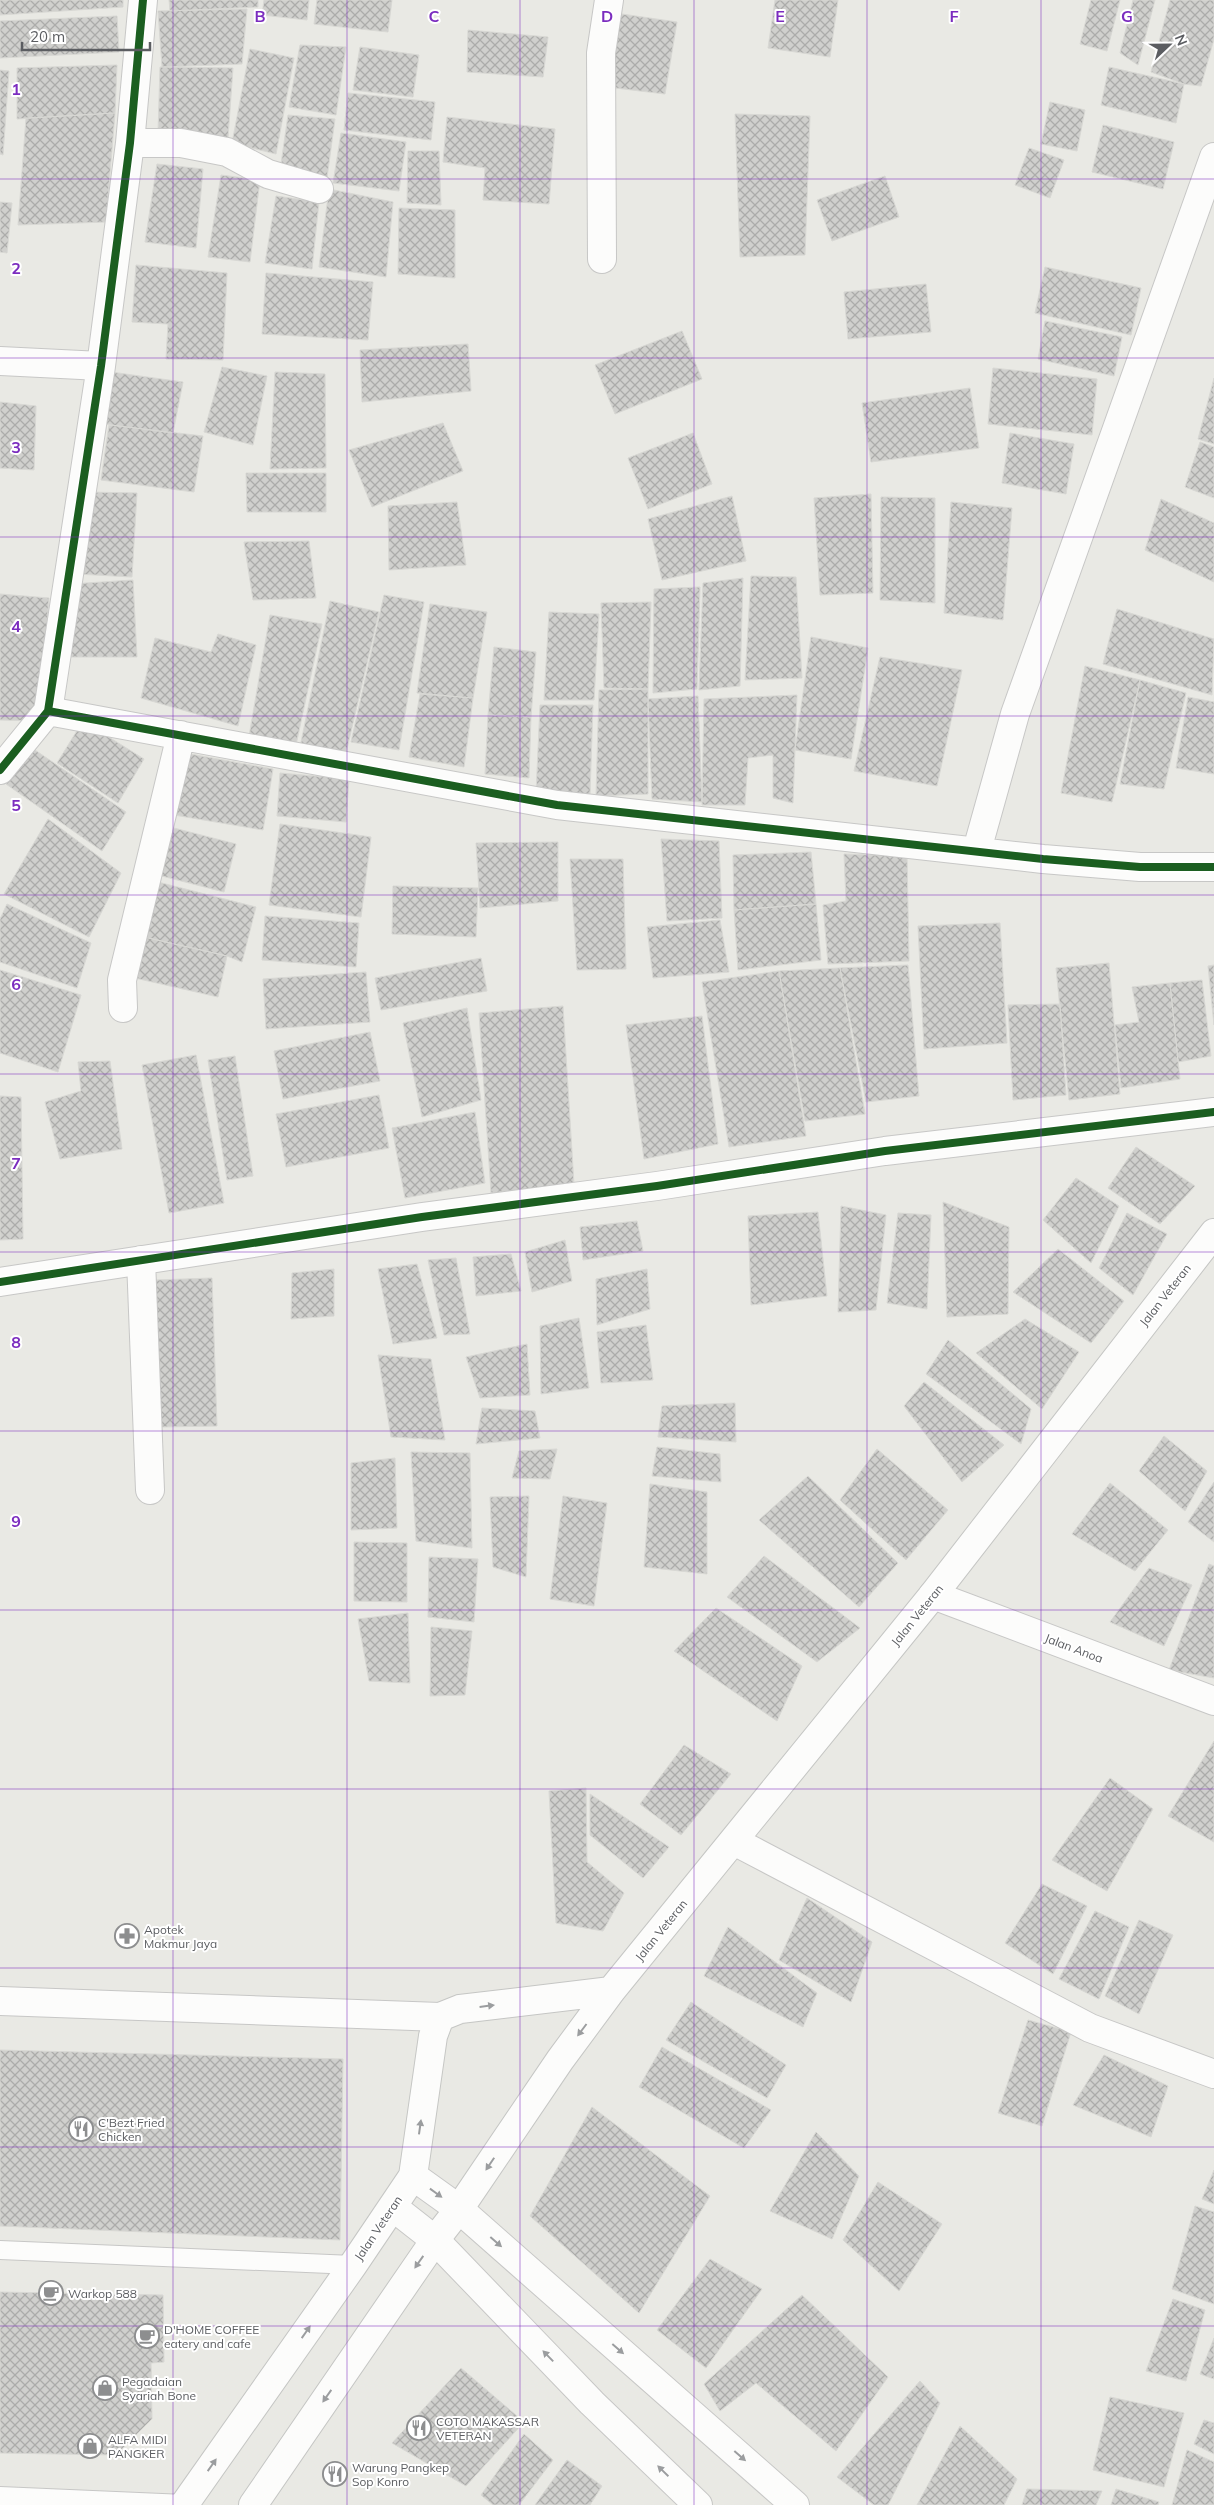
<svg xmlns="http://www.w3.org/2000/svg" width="1214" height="2505" font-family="Mulish,sans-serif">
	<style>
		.building { fill: url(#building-cross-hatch); stroke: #d8d8d4 }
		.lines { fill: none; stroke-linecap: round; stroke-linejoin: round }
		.service-casing { stroke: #c7c7c6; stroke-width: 20 }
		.minor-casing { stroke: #c7c7c6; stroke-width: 30 }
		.secondary-casing { stroke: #c5c6c4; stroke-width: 30 }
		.service { stroke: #fcfcfb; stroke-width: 18 }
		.minor { stroke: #fcfcfb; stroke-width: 28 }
		.secondary { stroke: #fcfcfb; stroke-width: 28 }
		.cycleway-casing { stroke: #fff; stroke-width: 11 }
		.cycleway { stroke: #1b5e20; stroke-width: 8 }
		.oneway { fill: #9b9d9f }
		.grid { fill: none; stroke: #7b2cbf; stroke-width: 1; stroke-opacity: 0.55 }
		.labels { text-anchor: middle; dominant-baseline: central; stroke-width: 4; stroke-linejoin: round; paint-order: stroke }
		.street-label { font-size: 12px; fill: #5b5d61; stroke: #fff }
		.poi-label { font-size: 12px; fill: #5b5d61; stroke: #fff; text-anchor: start }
		.grid-label { font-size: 16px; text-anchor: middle; font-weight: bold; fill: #7b2cbf; stroke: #fff; stroke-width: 4; stroke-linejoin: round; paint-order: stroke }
	</style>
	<defs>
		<pattern id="building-cross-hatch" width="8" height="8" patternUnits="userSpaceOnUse" patternTransform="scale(1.25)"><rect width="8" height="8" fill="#d0d0cd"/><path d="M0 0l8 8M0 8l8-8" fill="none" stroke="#acacaa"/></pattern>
	</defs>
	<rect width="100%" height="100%" fill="#e9e9e4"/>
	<path class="building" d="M0,0H123V7L0,15Z
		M169,0H258V7L170,11Z
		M264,0H309L307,20L262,15Z
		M317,0H392L388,32L314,24Z
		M775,0H838L830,57L768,48Z
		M1091,0H1120L1107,51L1080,44Z
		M1133,0H1155L1138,65L1120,53Z
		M1170,0H1214V39L1201,86L1184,84L1151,72Z
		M247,9L242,64L162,67L158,11Z
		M615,13L677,22L665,94L607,87Z
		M117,16L119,52L0,58V21Z
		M468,30L548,37L543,77L467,72Z
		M300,45L346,47L336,115L289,107Z
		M360,47L419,55L413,97L353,90Z
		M250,49L294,58L276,154L232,143Z
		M117,65L115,113L17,119V68Z
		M160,67L233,68L228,138L158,133Z
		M1109,67L1184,84L1176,123L1101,105Z
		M0,70L9,71L3,155L0,154Z
		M348,93L435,102L431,140L344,130Z
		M1050,102L1085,110L1077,151L1041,144Z
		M115,113L106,222L18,225L26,118Z
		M735,114L810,116L805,255L740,257Z
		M288,115L335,119L327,178L280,171Z
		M447,117L555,129L549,204L483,200L485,168L443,162Z
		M1103,125L1174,142L1163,189L1092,172Z
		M341,133L406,142L399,191L333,183Z
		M1029,148L1064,160L1050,198L1015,185Z
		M408,151H439L441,205L407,203Z
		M157,164L203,169L196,248L145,242Z
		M221,175L260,180L250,262L208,257Z
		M885,176L899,217L832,241L817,200Z
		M329,189L393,202L386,277L319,267Z
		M276,196L319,202L312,269L265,263Z
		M0,202L12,203L7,253L0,252Z
		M399,208L455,210V278L398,274Z
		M136,265L227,273L223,360L166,359L168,324L132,322Z
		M1045,267L1141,288L1131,335L1035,313Z
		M266,273L373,282L368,340L262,334Z
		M926,284L931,332L848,339L844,292Z
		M1045,321L1122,337L1114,376L1038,359Z
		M682,331L702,379L615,414L595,365Z
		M468,344L471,391L362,402L360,350Z
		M222,367L267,376L253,445L204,432Z
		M993,368L1097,379L1092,435L988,424Z
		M111,372L183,382L173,433L104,424Z
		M275,372L325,374L326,468L270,469Z
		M1214,378V444L1198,439Z
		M970,388L979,448L871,462L862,403Z
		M0,402L36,406L34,470L0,468Z
		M443,423L463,471L372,507L349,450Z
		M109,425L203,436L194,492L101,480Z
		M693,433L712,484L648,509L628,458Z
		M1010,433L1074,444L1066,494L1002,483Z
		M1200,442L1214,447V498L1185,487Z
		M246,473H326V512H247Z
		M86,492L137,493L132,577L77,574Z
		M871,494L873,593L820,595L814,498Z
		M732,496L746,561L662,580L648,519Z
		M881,497L935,498V603L880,600Z
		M1161,499L1214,523V582L1145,550Z
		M457,502L466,565L389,570L388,506Z
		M951,502L1012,508L1003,620L944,613Z
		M309,541L316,598L253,600L244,542Z
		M751,576L796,577L802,678L745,680Z
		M743,578L740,686L699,690L703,583Z
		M133,580L137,657H69L71,584Z
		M700,587L697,689L653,693L654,589Z
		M0,594L49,598L39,721L0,720Z
		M384,595L424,602L399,750L351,742Z
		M330,601L379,612L346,753L300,747Z
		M651,602L648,689L604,688L601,603Z
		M430,604L487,612L473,698L417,693Z
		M1117,609L1214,639L1212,695L1103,664Z
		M549,612L599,614L594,700H544Z
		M270,615L322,624L296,745L249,736Z
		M218,634L256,645L238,726L141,698L155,638L211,652Z
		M811,637L868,648L851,759L795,750Z
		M494,647L536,652L531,717L488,715Z
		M880,657L962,670L937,786L854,771Z
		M1085,666L1140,680L1112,802L1061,793Z
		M1140,680L1186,693L1164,789L1120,784Z
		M648,689V794L596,796L599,690Z
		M420,694L473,698L464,767L409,757Z
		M797,695L793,803L773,798V755L748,758L745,805H702L704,699Z
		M698,696L702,802L652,799L648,699Z
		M1188,697L1214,702V774L1176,768Z
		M540,705H593L590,795L536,794Z
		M488,715L531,717L529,778L485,774Z
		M83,721L144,759L118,803L57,763Z
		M32,748L126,812L102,851L6,784Z
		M185,753L273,769L263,830L174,815Z
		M280,773L349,779L346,822L277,816Z
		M48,819L121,873L89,937L4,894Z
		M280,824L371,837L361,917L269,905Z
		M170,827L236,844L224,892L158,875Z
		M661,839L719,841L722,918L667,921Z
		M558,842V901L480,908L476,843Z
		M811,852L816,904L734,910L733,855Z
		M844,854L907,856L909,961L828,964L823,905L846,901Z
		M570,859H623L626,969L577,970Z
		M158,882L256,907L242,962L227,956L144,937Z
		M393,886L478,888L476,937L392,934Z
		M7,904L91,943L77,988L0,962V919Z
		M816,904L821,960L738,970L734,910Z
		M265,916L359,923L356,967L262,960Z
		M720,920L729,972L653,978L647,927Z
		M1000,923L1007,1043L924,1049L918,926Z
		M144,937L227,956L218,997L135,978Z
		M481,958L487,991L381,1010L375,978Z
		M1109,963L1120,1094L1069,1100L1056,968Z
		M908,965L919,1096L866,1102L840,968Z
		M1214,965V1025L1208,966Z
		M840,968L865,1114L805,1121L779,971Z
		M0,970L81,995L58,1072L0,1053Z
		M779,971L806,1136L729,1147L702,982Z
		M366,972L370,1022L266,1029L263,979Z
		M1202,980L1211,1056L1178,1062L1170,983Z
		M1170,983L1180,1079L1121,1088L1115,1025L1139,1022L1132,987Z
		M1060,1004L1066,1095L1013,1100L1008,1005Z
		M563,1006L574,1184L491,1193L479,1013Z
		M467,1008L481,1100L422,1117L403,1023Z
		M702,1016L718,1144L644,1159L626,1025Z
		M370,1032L380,1081L283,1099L274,1051Z
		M196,1055L224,1203L169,1213L142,1065Z
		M235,1056L253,1176L227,1180L208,1060Z
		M110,1061L122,1149L60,1159L45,1102L81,1091L78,1062Z
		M379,1095L389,1148L286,1167L276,1114Z
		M0,1096L21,1097L23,1239L0,1240Z
		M475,1112L485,1183L405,1198L392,1128Z
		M1136,1147L1195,1186L1160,1224L1108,1188Z
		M1076,1178L1119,1206L1091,1263L1043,1220Z
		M943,1202L1009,1227L1008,1314L947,1317Z
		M841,1206L886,1215L876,1310L838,1312Z
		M818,1212L827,1296L751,1305L748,1216Z
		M898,1213L931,1215L927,1309L887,1303Z
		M1127,1213L1167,1234L1133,1295L1099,1268Z
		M637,1221L643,1251L583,1260L580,1227Z
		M565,1240L572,1281L532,1292L525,1252Z
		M1058,1249L1124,1301L1091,1343L1013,1292Z
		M511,1254L521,1291L476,1296L473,1257Z
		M456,1258L470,1334L444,1335L428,1260Z
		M417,1264L437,1338L393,1344L378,1269Z
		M334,1269V1316L291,1319L292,1273Z
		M647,1269L650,1309L597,1325L596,1279Z
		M212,1278L217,1426L160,1427L156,1280Z
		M579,1318L589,1388L541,1394L540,1326Z
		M1025,1319L1079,1352L1042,1409L976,1353Z
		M646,1325L653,1380L601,1383L597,1332Z
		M948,1340L1031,1409L1021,1444L926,1374Z
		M527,1344L530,1395L480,1398L466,1357Z
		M378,1355L431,1359L445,1440L391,1437Z
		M924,1382L1004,1445L962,1482L904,1406Z
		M735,1403L736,1442L658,1437L662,1406Z
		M482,1408L535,1411L540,1438L476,1444Z
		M1164,1436L1207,1471L1185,1511L1139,1471Z
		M657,1447L720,1454L721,1482L652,1476Z
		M557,1449L550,1479L512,1478L519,1451Z
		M877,1449L948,1510L906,1560L840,1500Z
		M411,1452L470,1453L472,1548L416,1541Z
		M395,1458L397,1528L351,1530V1463Z
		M808,1476L898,1563L859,1607L759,1520Z
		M1214,1482V1542L1188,1522Z
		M1110,1483L1168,1530L1135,1571L1072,1534Z
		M650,1484L707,1492V1574L644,1567Z
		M529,1496L526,1577L493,1567L490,1497Z
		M563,1496L607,1503L594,1606L550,1599Z
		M354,1542L407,1543V1602L354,1601Z
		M764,1556L860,1628L817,1662L727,1597Z
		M429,1557L478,1559L474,1622L428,1617Z
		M1209,1564L1214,1566V1678L1169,1670Z
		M1149,1568L1192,1585L1164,1646L1110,1622Z
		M716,1608L802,1666L777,1721L674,1651Z
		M408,1613L410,1683L369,1681L358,1619Z
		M431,1627L472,1631L465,1695L430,1696Z
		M1214,1741V1842L1168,1816Z
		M684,1745L731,1774L681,1835L640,1804Z
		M1110,1778L1153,1809L1107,1891L1052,1860Z
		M586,1788L587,1862L624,1893L603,1931L556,1923L549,1791Z
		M590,1794L669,1847L643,1878L590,1835Z
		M1042,1884L1087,1906L1053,1974L1005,1943Z
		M807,1898L872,1942L851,2002L779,1960Z
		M1095,1911L1129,1927L1099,1999L1059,1979Z
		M1139,1920L1173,1935L1139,2014L1105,1996Z
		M728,1927L817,1993L803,2027L704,1976Z
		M691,2002L786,2065L767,2098L666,2040Z
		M1028,2020L1071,2032L1042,2126L998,2113Z
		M662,2047L771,2110L744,2148L639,2087Z
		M0,2050L343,2059L340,2240L0,2226Z
		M1104,2055L1168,2086L1151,2137L1073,2105Z
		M592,2107L710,2196L639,2313L530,2216Z
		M816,2132L859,2176L832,2239L770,2211Z
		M1214,2170V2204L1202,2199Z
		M878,2182L942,2224L899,2291L843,2240Z
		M1195,2206L1214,2212V2304L1172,2289Z
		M710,2259L762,2289L706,2368L657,2330Z
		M0,2292L163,2295L164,2362L151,2363L152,2419L116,2455L0,2453Z
		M802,2295L888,2377L836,2451L756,2383L720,2411L704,2384Z
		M1173,2299L1205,2310L1186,2381L1146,2371Z
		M1214,2338V2379L1200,2374Z
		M461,2368L524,2422L466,2486L392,2443Z
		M920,2381L940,2403L888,2505H874L837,2477Z
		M1110,2397L1184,2413L1164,2487L1093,2470Z
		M1204,2420L1214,2423V2454L1194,2444Z
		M960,2426L1017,2479L1004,2505H917Z
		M524,2434L553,2460L519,2505H493L481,2495Z
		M1187,2450L1214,2462V2505H1172Z
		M567,2460L602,2486L590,2505H535Z
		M1027,2489L1102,2491L1096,2505H1022Z
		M1116,2489L1159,2502L1158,2505H1111Z"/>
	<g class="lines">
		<defs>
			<path id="service" d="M0,2250L353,2265
				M0,2496L185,2504"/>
			<path id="minor" d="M130,143H181L227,152L268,174L319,189
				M602,259L601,53L609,0
				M0,361L101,366
				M48,711L557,805L1043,859L1140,867H1214
				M0,770L48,711L101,366L130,143L143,0
				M977,850L1015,714L1214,157
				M123,1008L122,980L181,735
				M141,1260L150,1490
				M0,1282L422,1217L657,1186L885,1151L1214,1112
				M933,1595L1214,1701
				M734,1841L1090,2028L1214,2074
				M0,2001L440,2017
				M413,2176L459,2209L795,2505
				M393,2207L435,2240L592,2403L698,2505"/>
			<path id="secondary" d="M184,2505L353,2265L413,2176L433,2036L440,2017L460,2009L611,1991
				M253,2505L435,2240L459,2209L560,2060L611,1991L933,1595L1214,1233"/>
		</defs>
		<use href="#service" class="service-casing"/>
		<use href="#minor" class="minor-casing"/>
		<use href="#secondary" class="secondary-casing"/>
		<use href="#service" class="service"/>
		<use href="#minor" class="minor"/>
		<use href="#secondary" class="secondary"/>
		<defs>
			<path id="cycleway" d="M48,711L557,805L1043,859L1140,867H1214
				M0,770L48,711L101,366L130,143L143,0
				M0,1282L422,1217L657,1186L885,1151L1214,1112"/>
		</defs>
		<use href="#cycleway" class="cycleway-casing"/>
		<use href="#cycleway" class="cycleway"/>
	</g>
	<defs><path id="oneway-solid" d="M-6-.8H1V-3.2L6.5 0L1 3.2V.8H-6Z" transform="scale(1.25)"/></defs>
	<g class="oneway">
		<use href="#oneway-solid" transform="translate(487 2006) rotate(-7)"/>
		<use href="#oneway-solid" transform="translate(582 2030) rotate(127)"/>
		<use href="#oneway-solid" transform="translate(420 2127) rotate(-82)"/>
		<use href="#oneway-solid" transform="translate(490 2164) rotate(124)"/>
		<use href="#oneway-solid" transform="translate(436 2193) rotate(36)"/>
		<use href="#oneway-solid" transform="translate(496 2242) rotate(41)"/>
		<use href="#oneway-solid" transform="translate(419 2262) rotate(125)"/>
		<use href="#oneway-solid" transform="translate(306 2332) rotate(-55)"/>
		<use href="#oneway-solid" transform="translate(618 2349) rotate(41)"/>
		<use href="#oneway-solid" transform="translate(548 2356) rotate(-134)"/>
		<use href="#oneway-solid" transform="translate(327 2396) rotate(125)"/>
		<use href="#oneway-solid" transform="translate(740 2456) rotate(41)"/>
		<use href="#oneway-solid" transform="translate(212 2465) rotate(-55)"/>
		<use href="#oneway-solid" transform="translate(663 2471) rotate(-136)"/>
	</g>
	<path class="grid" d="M173,0V2505M347,0V2505M520,0V2505M694,0V2505M867,0V2505M1041,0V2505M0,179H1214M0,358H1214M0,537H1214M0,716H1214M0,895H1214M0,1074H1214M0,1252H1214M0,1431H1214M0,1610H1214M0,1789H1214M0,1968H1214M0,2147H1214M0,2326H1214"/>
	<defs>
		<symbol id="pharmacy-ring" viewBox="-11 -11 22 22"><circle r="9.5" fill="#fff" stroke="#8d8e8f" stroke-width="1.5"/><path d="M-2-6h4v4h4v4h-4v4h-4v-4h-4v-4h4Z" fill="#8d8e8f"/></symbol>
		<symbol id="restaurant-ring" viewBox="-11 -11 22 22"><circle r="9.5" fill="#fff" stroke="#8d8e8f" stroke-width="1.5"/><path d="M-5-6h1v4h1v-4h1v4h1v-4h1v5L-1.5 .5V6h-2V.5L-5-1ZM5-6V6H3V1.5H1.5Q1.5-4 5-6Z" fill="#8d8e8f"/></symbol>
		<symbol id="cafe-ring" viewBox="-11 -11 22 22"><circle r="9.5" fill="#fff" stroke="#8d8e8f" stroke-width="1.5"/><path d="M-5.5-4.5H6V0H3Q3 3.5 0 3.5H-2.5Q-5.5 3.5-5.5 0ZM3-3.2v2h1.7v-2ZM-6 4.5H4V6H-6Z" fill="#8d8e8f"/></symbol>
		<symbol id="shop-ring" viewBox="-11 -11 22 22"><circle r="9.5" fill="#fff" stroke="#8d8e8f" stroke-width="1.5"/><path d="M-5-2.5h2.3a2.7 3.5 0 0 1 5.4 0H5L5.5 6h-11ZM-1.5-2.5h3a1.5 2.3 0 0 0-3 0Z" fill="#8d8e8f"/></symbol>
	</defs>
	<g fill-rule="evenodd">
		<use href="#pharmacy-ring" x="113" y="1922" width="28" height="28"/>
		<use href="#restaurant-ring" x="67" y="2115" width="28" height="28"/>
		<use href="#cafe-ring" x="37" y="2279" width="28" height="28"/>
		<use href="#cafe-ring" x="133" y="2322" width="28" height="28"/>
		<use href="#shop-ring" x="91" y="2374" width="28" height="28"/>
		<use href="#restaurant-ring" x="405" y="2414" width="28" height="28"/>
		<use href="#shop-ring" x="76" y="2432" width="28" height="28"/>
		<use href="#restaurant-ring" x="321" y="2460" width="28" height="28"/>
	</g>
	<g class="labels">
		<g class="street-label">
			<text transform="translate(1165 1295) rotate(-52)">Jalan Veteran</text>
			<text transform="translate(917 1615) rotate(-51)">Jalan Veteran</text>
			<text transform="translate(1074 1648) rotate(21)">Jalan Anoa</text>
			<text transform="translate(661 1930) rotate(-51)">Jalan Veteran</text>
			<text transform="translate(378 2228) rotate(-56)">Jalan Veteran</text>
		</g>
		<g class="poi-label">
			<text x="144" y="1929">Apotek<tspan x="144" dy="14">Makmur Jaya</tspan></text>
			<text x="98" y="2122">C'Bezt Fried<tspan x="98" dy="14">Chicken</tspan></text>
			<text x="68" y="2293">Warkop 588</text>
			<text x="164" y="2329">D'HOME COFFEE<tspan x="164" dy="14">eatery and cafe</tspan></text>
			<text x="122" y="2381">Pegadaian<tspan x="122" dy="14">Syariah Bone</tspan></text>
			<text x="436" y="2421">COTO MAKASSAR<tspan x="436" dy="14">VETERAN</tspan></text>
			<text x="108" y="2439">ALFA MIDI<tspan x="108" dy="14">PANGKER</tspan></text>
			<text x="352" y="2467">Warung Pangkep<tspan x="352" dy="14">Sop Konro</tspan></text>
		</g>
	</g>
	<g class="grid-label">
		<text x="260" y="22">B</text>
		<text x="434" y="22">C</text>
		<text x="607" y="22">D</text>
		<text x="780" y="22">E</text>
		<text x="954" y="22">F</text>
		<text x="1127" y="22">G</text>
		<text x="16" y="95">1</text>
		<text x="16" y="274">2</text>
		<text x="16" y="453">3</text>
		<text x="16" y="632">4</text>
		<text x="16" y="811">5</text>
		<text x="16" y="990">6</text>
		<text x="16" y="1169">7</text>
		<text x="16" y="1348">8</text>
		<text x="16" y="1527">9</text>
	</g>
	<g transform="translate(1169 45) rotate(68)" stroke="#ffffff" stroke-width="4" paint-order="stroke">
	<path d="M0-4L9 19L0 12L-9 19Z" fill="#5b5d61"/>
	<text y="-8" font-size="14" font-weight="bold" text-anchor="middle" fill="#5b5d61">N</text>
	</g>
	<path d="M22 42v8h128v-8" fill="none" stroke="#5b5d61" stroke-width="2.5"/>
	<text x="30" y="42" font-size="15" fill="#5b5d61" stroke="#ffffff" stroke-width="4" paint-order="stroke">20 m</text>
</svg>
